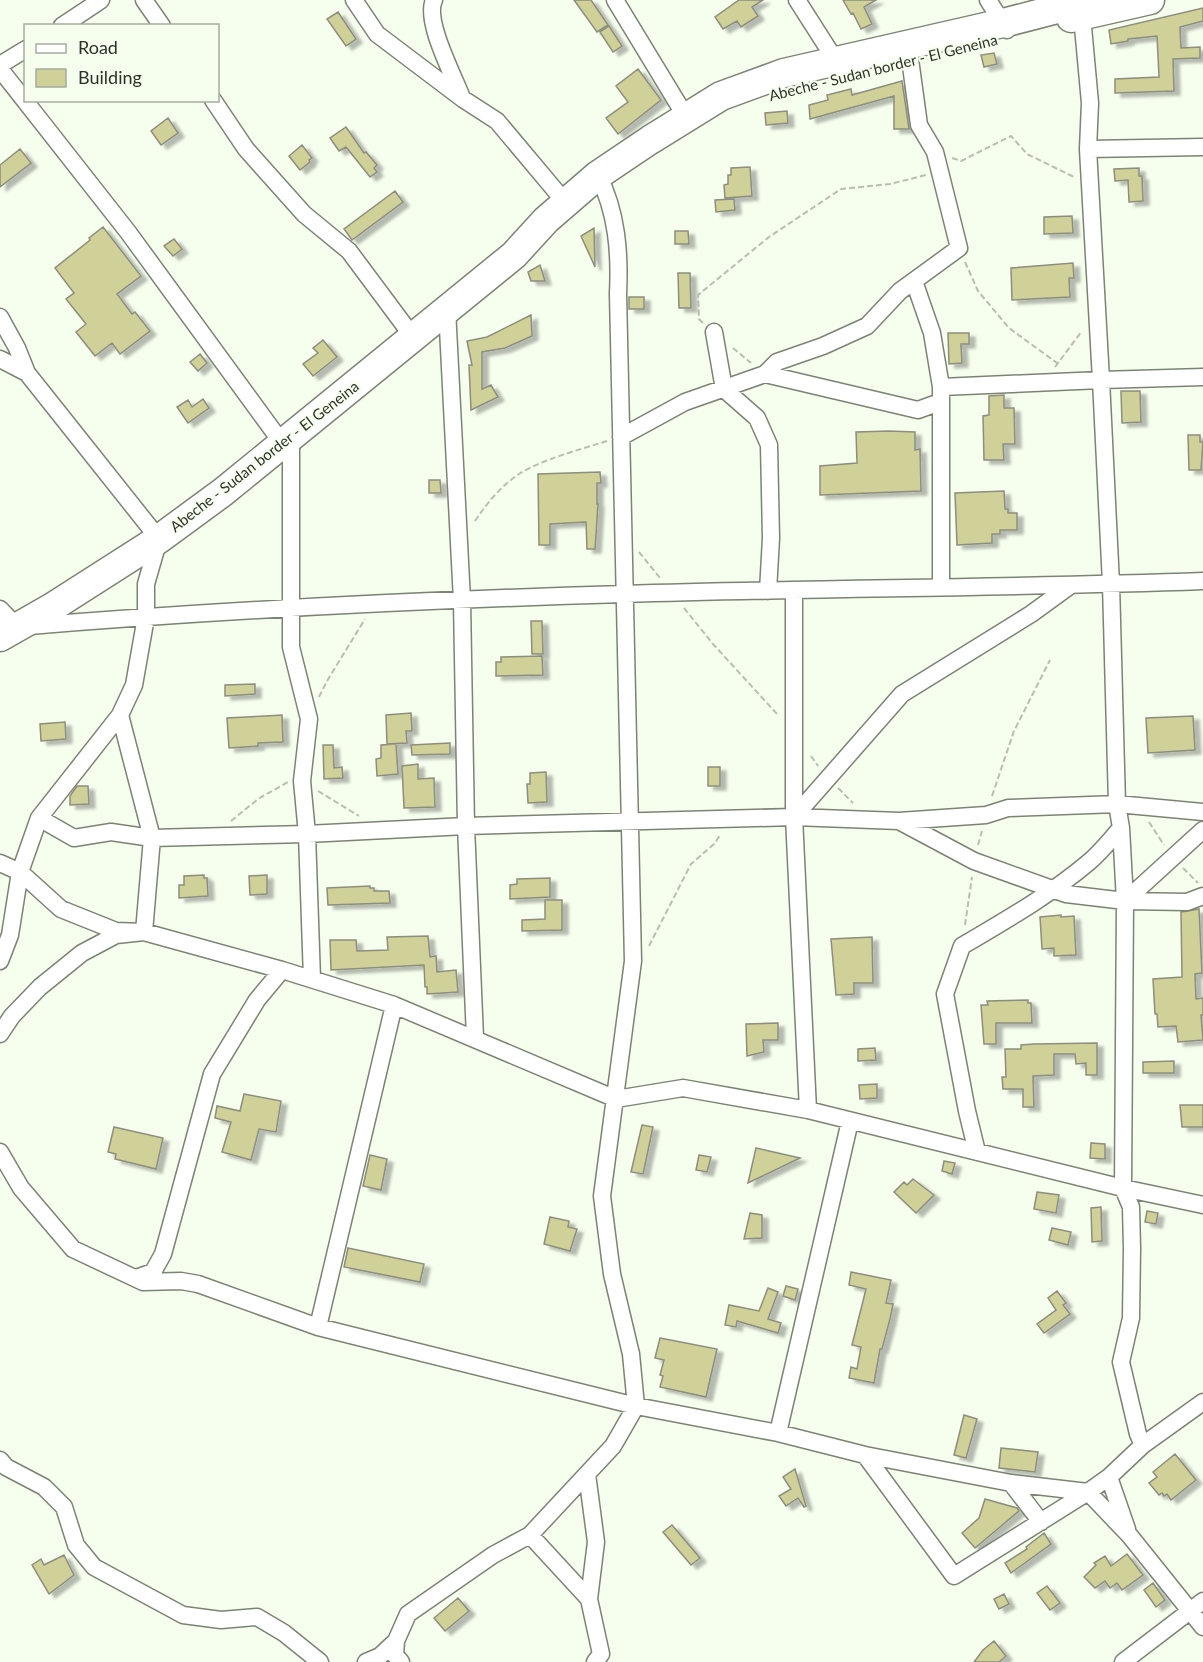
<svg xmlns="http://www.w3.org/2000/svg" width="1203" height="1662" font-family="Lato,sans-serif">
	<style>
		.building { fill: #cfd198; stroke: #8d8e7e; stroke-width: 1.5; filter: url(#shadow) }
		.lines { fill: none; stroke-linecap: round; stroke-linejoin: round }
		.minor-casing { stroke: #7c8375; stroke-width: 19 }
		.trunk-casing { stroke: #7c8375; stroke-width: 31 }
		.path { stroke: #b8beb1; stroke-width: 2; stroke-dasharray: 6 3; stroke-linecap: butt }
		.minor { stroke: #fff; stroke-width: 16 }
		.trunk { stroke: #fff; stroke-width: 28 }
		.labels { text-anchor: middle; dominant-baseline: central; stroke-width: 4.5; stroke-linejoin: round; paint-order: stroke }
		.street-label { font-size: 15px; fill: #2e312b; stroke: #f6feee }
	</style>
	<defs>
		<filter id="shadow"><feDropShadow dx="6" dy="4" stdDeviation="1.5" flood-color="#0004"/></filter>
	</defs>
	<rect width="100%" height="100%" fill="#f6feee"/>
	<path class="building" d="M574,0H591L608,25L597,32Z
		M739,0H763L752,7L758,16L741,27L737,21L723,29L715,17Z
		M843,0H876L864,7L872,24L861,29L853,13L851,14Z
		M1203,8V21L1180,27L1181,48L1200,47V58L1173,59L1174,91L1115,93V79L1159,77L1157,36L1128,39V41L1111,44L1109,30Z
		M338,12L356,39L346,46L327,19Z
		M609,26L622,46L613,52L600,32Z
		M994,53L997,64L984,67L981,55Z
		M638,69L661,100L618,134L606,118L628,102L616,86Z
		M902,81L909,129H894V96L810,119L809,105L828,100L827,95L851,89L852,95Z
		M787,111L788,123L766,125L765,113Z
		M168,118L178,133L161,145L151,131Z
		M346,127L364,153L366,152L377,165L374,168L377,172L370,177L346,147L339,151L330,138Z
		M302,145L312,158L309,160L310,162L300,170L289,156Z
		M20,149L31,163L0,187V165Z
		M750,167L752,196L725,198L724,185L728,184V175H731V168Z
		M1139,168V176H1142L1143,201L1129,202L1128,180L1115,181L1114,169Z
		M395,191L403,202L352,240L344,229Z
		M734,199L735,210L716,212L715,200Z
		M1072,216L1073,233L1044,234V217Z
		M103,227L141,276L117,294L132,314L135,312L150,331L120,354L112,343L95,356L76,332L86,324L66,299L74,293L55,268L90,240L89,238Z
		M594,228L595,267L581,236Z
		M675,231H688L689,244H675Z
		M174,239L182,249L173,256L164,246Z
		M1073,263L1074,278H1069L1070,297L1012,300L1011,268Z
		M540,265L545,281H531L528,272Z
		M678,273H690L691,308H679Z
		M629,297H644V309H629Z
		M531,315L532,336L505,348L482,352V389L491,385L498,397L471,410L469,365H472L467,341L487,337Z
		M948,333H969V344H961L962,363L949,364Z
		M323,340L337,357L313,376L303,364L318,353L313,348Z
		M200,354L207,363L198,371L190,362Z
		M1121,391H1140L1141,422L1122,423Z
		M1004,395V408H1014L1015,444H1003L1004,460H984L983,416L989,415V396Z
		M203,399L209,408L188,423L177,407L188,400L192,407Z
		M889,431L915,432V450L920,449L921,491L820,495V466L857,463L856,432Z
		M1188,435H1200V442H1203L1201,470H1189Z
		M600,472L601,483H597V504H598L595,549H587L586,522L550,524V545H539L538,474Z
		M429,480H440L441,493H429Z
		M1004,491L1005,509H1008V513H1017V530H1000V534H992V543L957,545L955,493Z
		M531,621H542L543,654H532Z
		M542,656L543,675L496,676V662H501V657Z
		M255,684V694L225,696V685Z
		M411,713L412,731H406L407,743L387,744L386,715Z
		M282,715L283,742L258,743V746L229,748L227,718Z
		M1193,716L1195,750L1148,753L1146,718Z
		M65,722L66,739L41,741L40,724Z
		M450,743V754L412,755L411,745Z
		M396,744L398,774L377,776L376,759L381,758V745Z
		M323,745H333L334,768L342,767L343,778L324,779Z
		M418,764V779L434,778L435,807L404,808L402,766Z
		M708,767H720V786H708Z
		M546,772L547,802L528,803L527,784H530V773Z
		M77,786H88L89,804L70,805V796Z
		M204,875V878H207L208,896L179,898V885H184V876Z
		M267,875V894L250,895L249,876Z
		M550,878V897L510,899V885L517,884V879Z
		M370,886V888H374V891H389L390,903L328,905L327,888Z
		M545,900H562V930L522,931V920L545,919Z
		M1199,909L1202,973L1195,974L1196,999L1203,998V1015H1201L1203,1040L1178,1042L1176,1026L1158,1027L1157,1014H1155L1153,979L1182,977L1181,912Z
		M1061,915V917L1074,916L1076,955L1054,956V948L1042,949L1040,917Z
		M428,936L430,957L436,956L437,972L456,970L458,992L427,994V987H425L424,965L331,970L330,940H356L357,951L388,950L387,937Z
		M872,937L873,983H854V994L836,995L831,939Z
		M1028,1000V1003H1031L1032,1023H996V1044H984L981,1005H988L987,1001Z
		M778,1023V1040H763L764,1052L747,1056L746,1024Z
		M1097,1043V1075H1086V1063L1076,1064L1075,1054H1054V1075L1033,1076L1034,1107H1023V1089H1003L1002,1077H1006L1005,1049H1021V1045L1034,1044Z
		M875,1048L876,1060L858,1061V1049Z
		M1174,1061V1073H1143V1062Z
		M877,1084V1098L860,1099L859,1085Z
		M244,1094L281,1101L276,1132L259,1129L251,1160L222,1152L231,1122L215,1118L217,1106L240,1111Z
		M1180,1105H1203V1127H1182Z
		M642,1125L653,1127L643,1174L631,1172Z
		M114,1127L163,1138L156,1169L115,1159L116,1154L108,1152Z
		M1091,1143L1105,1144V1159L1090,1158Z
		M756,1148L800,1158L748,1183Z
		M370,1155L387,1159L381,1190L363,1186Z
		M699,1155L711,1157L707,1172L696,1170Z
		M944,1161L955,1163L952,1174L942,1171Z
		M913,1179L934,1195L916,1213L894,1192L904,1182L907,1185Z
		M1037,1192L1059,1195L1056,1213L1034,1209Z
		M1101,1207L1102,1241L1092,1242L1091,1208Z
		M1147,1211L1158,1213L1156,1224L1145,1222Z
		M750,1213L762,1215V1238L744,1239Z
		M550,1217L569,1221L568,1227L577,1229L570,1251L544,1244Z
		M1052,1228L1071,1232L1068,1245L1049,1240Z
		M348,1248L424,1264L420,1282L344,1267Z
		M851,1272L891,1280L886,1303L893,1304L890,1319L882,1349H880L874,1383L849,1378L851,1367L857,1369L861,1347L852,1345L866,1289L849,1285Z
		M786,1286L798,1289L795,1300L783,1296Z
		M768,1288L778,1292L768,1319L781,1323L778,1333L737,1321L736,1327L725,1325L729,1305L759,1311Z
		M1057,1291L1066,1303L1063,1305L1070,1314L1044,1333L1037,1324L1056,1310L1048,1298Z
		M660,1338L717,1349L706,1397L660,1387L663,1376L660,1375L664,1360L655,1358Z
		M964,1415L977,1419L966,1458L954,1455Z
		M1001,1448L1038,1452L1035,1472L999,1468Z
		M1175,1454L1196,1480L1171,1500L1167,1494L1164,1496L1162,1493L1159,1495L1149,1483L1157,1477L1153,1472Z
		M795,1469L806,1506L804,1507L798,1498L786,1506L779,1496L791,1489L783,1477Z
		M985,1499L1017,1508L1019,1511L975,1548L962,1533L979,1518Z
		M672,1525L700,1558L691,1565L663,1532Z
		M1044,1533L1051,1544L1011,1573L1005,1563L1027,1549L1026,1547Z
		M1127,1554L1143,1575L1122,1590L1117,1583L1110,1588L1105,1581L1095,1588L1084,1577L1096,1565L1094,1563L1105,1556L1111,1566Z
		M64,1555L74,1575L49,1594L32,1565L41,1559L44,1565Z
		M1153,1583L1165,1600L1156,1607L1144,1590Z
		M1047,1586L1060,1603L1050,1610L1037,1593Z
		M1004,1594L1009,1604L999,1609L994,1599Z
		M458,1598L469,1611L445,1631L434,1618Z
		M994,1641L1006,1656L999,1662H974L983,1650Z"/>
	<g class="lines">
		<defs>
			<path id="minor" d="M144,0L162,26
				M354,0L377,34L463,99L497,121L565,202
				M434,0C424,21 454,76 462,98
				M615,0L686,117
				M797,0L836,61
				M988,0L1007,30
				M62,26L101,0
				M0,65L26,49
				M0,69L128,232L282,443
				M213,100L246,149L304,214L349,251L413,337
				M1088,149L1203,147
				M914,281L932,333L941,387V586
				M447,309L462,601L466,826L475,1038
				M0,317L17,348L27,373
				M714,332L724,389L757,418L769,445L771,538L768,591
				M0,359L27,373L159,539L146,584V617L134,685L120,715L39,818L20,872L10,935L0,961
				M765,374L918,410L940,402
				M941,387L1101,380L1088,149L1090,103L1082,16
				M291,437V647L309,719L302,781L307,834L312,979
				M621,437L685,402L765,374L777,362L823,346L867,326L900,291L959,248L935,152L919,125L910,59
				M794,590V817L808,1110
				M0,609L17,627C219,610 422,600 625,594C817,588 1010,588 1203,581
				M794,817L902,694L1031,614L1071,585
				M39,818L74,838L111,832L152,838L307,834L466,826L794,817L899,821L986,815L1008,808L1117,804L1203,812
				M899,821L974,861L1066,894L1125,901L1187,902L1203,896
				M0,863L20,872L61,909L116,931L144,932L282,970L394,1005L616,1099L683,1088L808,1110L1123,1188L1203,1205
				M1125,901L1203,830
				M0,1034L12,1016L40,987L82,953L116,935L144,932L152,838L120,715
				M0,1152L21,1188L73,1249L143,1282L181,1281L198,1284L318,1327L636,1406L778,1433L865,1455L1011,1483L1088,1492L1130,1536L1203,1627
				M977,1152L967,1111L945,994L962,946C1006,920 1050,895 1089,862C1101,852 1111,839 1121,828
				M136,1278L153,1272L163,1254L212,1074L257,1000L282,970
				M318,1327L394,1005
				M778,1433L850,1121
				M1143,1445L1138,1434L1121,1362L1131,1318L1132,1249L1131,1207L1123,1188L1125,901L1121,828L1117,804L1111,584L1101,380L1203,377
				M865,1455L954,1576L1088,1492L1109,1477L1143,1445L1203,1402
				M0,1460L6,1467L44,1487L64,1507L76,1545L94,1567L183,1615L221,1620L257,1617L284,1633L320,1662
				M587,1474L596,1542L589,1599L601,1654L595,1662
				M1109,1477L1127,1529
				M1011,1483L1041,1522
				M530,1535L589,1599
				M366,1662L380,1656L396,1641
				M401,1662L395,1655L396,1641L408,1614L493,1555L530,1535L613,1446L636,1406L631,1354L612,1274L602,1196L633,961L618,294C620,253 617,212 598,175
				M1123,1662L1203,1601"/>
			<path id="trunk" d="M1071,18L1150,0
				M0,637L51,608L159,539L223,492L514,255L546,220L598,175L650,140L721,96L784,73L1003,23L1092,0"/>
		</defs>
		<use href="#minor" class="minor-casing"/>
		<use href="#trunk" class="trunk-casing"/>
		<path class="path" d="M952,158L961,161L1011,136L1027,154L1074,177
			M965,262L978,291L1009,328L1057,363
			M703,323L699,319L698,295L769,237L841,189L890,184L926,175
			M733,348L751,363
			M1055,367L1082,331
			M475,521C487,503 501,486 519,474C540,460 582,449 607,441
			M639,552L660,578
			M684,608L713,644L777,714
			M319,697L327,681L365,619
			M811,756L818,766
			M838,788L853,803
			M318,791L359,816
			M992,796L1014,731L1050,660
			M231,821L258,799L288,782
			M1149,822L1164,845
			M978,845L982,831
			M1183,868L1198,883
			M965,925L972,877
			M649,946L691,864L714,844L721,834"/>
		<use href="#minor" class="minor"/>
		<use href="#trunk" class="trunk"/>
	</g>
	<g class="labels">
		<g class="street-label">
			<text transform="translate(883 67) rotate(-14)">Abeche - Sudan border - El Geneina</text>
			<text transform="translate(264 456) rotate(-38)">Abeche - Sudan border - El Geneina</text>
		</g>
	</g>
	<rect x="24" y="24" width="195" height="78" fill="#f6feee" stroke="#a6aca0" stroke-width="1.5"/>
	<rect x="36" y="44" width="30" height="9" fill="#ffffff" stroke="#a6aca0" stroke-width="1.5"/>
	<text x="78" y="54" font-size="18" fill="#2e312b">Road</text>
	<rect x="36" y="69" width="30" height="18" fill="#cfd198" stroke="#a6aca0" stroke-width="1.5"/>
	<text x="78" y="84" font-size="18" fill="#2e312b">Building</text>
</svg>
